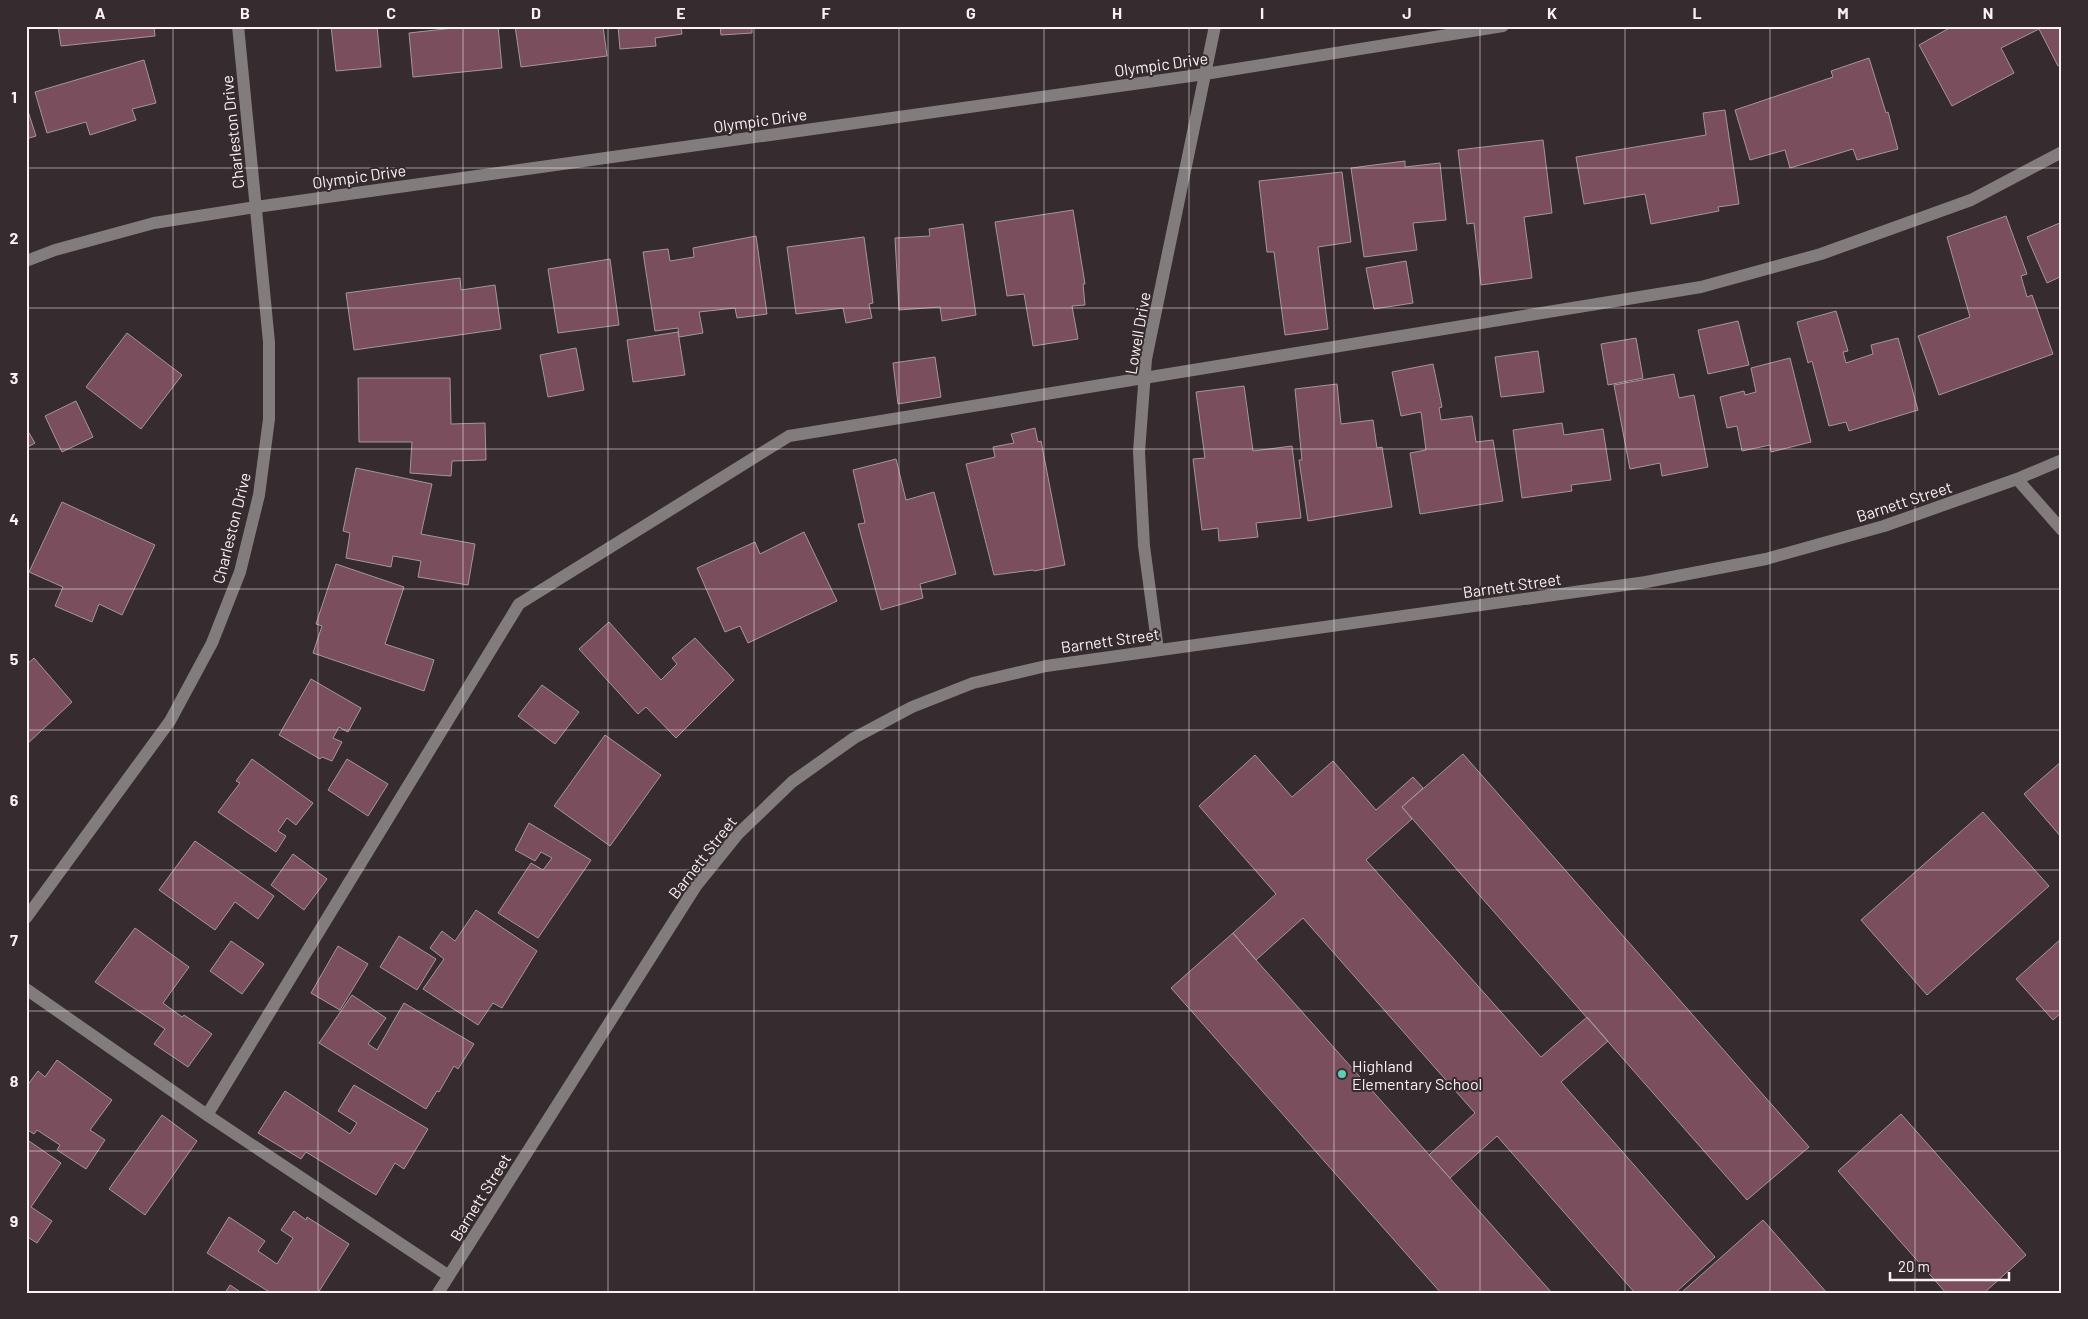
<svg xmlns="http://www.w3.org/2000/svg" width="2088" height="1319" font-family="Barlow,sans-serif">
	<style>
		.building { fill: #7a4e5c; stroke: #a4969a }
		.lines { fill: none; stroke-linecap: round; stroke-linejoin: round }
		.minor { stroke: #827c7d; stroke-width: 12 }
		.grid { fill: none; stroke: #f9f1f3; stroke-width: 1; stroke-opacity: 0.55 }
		.poi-dot { fill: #5dceb8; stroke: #362b2e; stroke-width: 2 }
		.labels { text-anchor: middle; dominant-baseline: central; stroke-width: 4; stroke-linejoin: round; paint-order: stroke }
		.street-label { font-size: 16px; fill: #f9f1f3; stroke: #362b2e }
		.poi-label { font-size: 16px; fill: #f9f1f3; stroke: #362b2e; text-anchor: start }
		.neatline { fill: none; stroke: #f9f1f3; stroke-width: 2 }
		.grid-label { font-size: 16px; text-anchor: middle; font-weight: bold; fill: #f9f1f3 }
	</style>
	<rect width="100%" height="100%" fill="#362b2e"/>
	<path class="building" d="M58,26H154L155,36L61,46Z
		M331,26H377L381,67L336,71Z
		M472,26H498L502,68L413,77L409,33Z
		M515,26H603L607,56L521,67Z
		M618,26H681L682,34L655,38L656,46L620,49Z
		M720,26H752V33L721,35Z
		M1953,26H2062V64L2058,66L2039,29L2001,48L2014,73L1952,106L1919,45Z
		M1869,58L1886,113L1888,112L1898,149L1857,160L1853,149L1790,168L1785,150L1750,160L1735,110L1833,77L1831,71Z
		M144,60L156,103L132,109L136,120L90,135L86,122L47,133L35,92Z
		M26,105L36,136L26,139Z
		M1725,110L1739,204L1718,207L1719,211L1651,224L1645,194L1584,204L1576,157L1706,135L1703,113Z
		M1543,140L1552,213L1524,217L1532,278L1481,285L1474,223L1467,224L1458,150Z
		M1405,161V167L1440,163L1446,220L1413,223L1417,250L1364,257L1351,168Z
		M1342,172L1351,242L1318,247L1328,329L1285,335L1274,252H1267L1259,181Z
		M1073,210L1085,284H1083L1085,305L1072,306L1078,339L1033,346L1024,294L1007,296L995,222Z
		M2006,216L2027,274L2021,276L2027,297L2032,295L2053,354L1939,395L1918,336L1970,317L1947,237Z
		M2062,222V276L2047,283L2027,237Z
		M963,224L976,315L942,321L940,307L899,310L895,238L930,236L929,229Z
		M756,236L767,314L737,318L735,308L699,312L703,333L679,337L678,328L655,331L643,252L668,249L670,261L694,257L693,248Z
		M864,237L873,303L869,304L872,318L846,323L843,308L796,314L787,247Z
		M610,259L619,325L558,333L548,269Z
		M1406,261L1413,303L1374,309L1366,268Z
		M460,278L461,290L495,285L501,329L354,350L346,293Z
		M1836,311L1848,351L1843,352L1846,363L1873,354L1871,345L1898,338L1918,410L1849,431L1846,422L1829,426L1812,361L1808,363L1797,322Z
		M1738,321L1749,365L1708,374L1698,330Z
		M678,332L685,375L633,382L627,340Z
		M127,333L182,375L141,429L86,387Z
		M1636,338L1643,378L1608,385L1601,344Z
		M576,348L584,390L548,397L540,355Z
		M1538,351L1544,392L1501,397L1495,357Z
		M935,357L941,397L898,404L893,363Z
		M1790,358L1811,442L1771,452L1770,445L1742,451L1737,426L1727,428L1720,397L1744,391L1745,395L1756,392L1751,368Z
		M1433,364L1442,407L1439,408L1441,420L1472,416L1476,442L1493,440L1503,501L1420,514L1410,453L1426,450L1421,412L1401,416L1392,372Z
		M1674,374L1679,398L1694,395L1708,467L1662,476L1660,463L1630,469L1614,385Z
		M358,378H450L451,424L485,423L486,460L452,461L451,476L410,473L412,442H359Z
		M1337,384L1341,424L1373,420L1377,448L1382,447L1392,507L1308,521L1299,460H1302L1295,389Z
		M1244,386L1253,451L1292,446L1301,518L1256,523L1258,537L1219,541L1218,528L1202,530L1193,459L1205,458L1196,392Z
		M76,401L93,437L62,452L45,416Z
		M1562,423L1564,435L1603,429L1611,480L1571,485L1572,491L1522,498L1513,430Z
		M26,428L35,443L26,448Z
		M1035,428L1038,442L1041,441L1065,565L1034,571L1033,570L994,575L966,464L995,457L993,447L1014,443L1011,434Z
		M896,459L906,500L934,492L956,574L920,584L923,598L881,610L858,524L865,523L853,470Z
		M356,468L432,484L421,534L475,544L468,585L418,577L421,561L393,556L391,567L346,558L350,533L343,531Z
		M62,502L155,545L122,615L99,604L92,622L55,606L63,587L29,572Z
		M804,532L837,601L748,643L740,626L725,632L697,568L755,542L760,554Z
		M336,564L404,587L385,644L434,660L424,691L313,653L322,626L316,624Z
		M609,622L661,680L677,664L672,658L695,638L734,680L676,738L646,707L638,714L579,649Z
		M34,658L72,702L26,745V665Z
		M311,679L361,708L348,732L339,727L333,738L342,742L332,761L322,757L320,759L279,735Z
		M542,685L579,712L555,744L518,716Z
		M605,735L661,775L610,846L554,806Z
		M1463,754L1809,1147L1747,1200L1402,807Z
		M1255,755L1292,797L1333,761L1376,810L1413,777L1423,788L1402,807L1412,819L1366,860L1541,1057L1587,1017L1608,1041L1561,1082L1715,1257L1675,1293H1635L1497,1136L1450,1178L1429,1155L1475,1113L1303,918L1256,960L1233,933L1276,894L1199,806Z
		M252,759L313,803L296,825L287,818L278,831L286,836L276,852L218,812L240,783L236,781Z
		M347,759L388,784L368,816L328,790Z
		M2062,761V838L2024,794Z
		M1983,812L2049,886L1927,995L1861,920Z
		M529,823L591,860L538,938L498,913L531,863L543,870L552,858L541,852L535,861L515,850Z
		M195,841L274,896L258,919L235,902L215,930L159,890Z
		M293,854L327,879L304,910L271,885Z
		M476,910L537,951L502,1008L493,1003L478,1025L423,989L444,959L430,948L442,931L455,941Z
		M135,928L189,967L163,1003L182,1017L184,1015L212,1034L188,1067L154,1044L165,1029L95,982Z
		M1233,933L1256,960L1552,1293H1441L1171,988Z
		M399,936L436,959L417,990L380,967Z
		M2062,938V1012L2053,1020L2016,979Z
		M231,941L264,964L242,994L210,971Z
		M338,946L368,964L340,1010L311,993Z
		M352,995L386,1018L368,1044L377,1050L404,1003L474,1044L458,1069L454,1066L439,1092L437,1091L426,1109L319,1043Z
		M57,1060L112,1100L90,1130L105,1140L86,1169L57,1150L60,1145L37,1130L34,1134L26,1129V1087L38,1071L45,1077Z
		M354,1085L428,1129L404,1169L395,1163L376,1195L306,1152L301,1159L258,1133L285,1091L350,1134L357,1123L338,1111Z
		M1901,1114L2026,1255L1984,1293H1946L1838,1171Z
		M162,1115L197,1141L145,1215L109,1189Z
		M26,1139L61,1163L31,1207L52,1221L37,1243L26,1236Z
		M294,1211L306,1220L307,1217L349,1244L318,1293H271L207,1253L229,1217L265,1241L258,1251L277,1264L293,1238L281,1230Z
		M1763,1220L1827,1293H1683L1682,1292Z
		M230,1285L242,1293H225Z"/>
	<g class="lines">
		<path class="minor" d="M26,261L55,250L154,223L256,207L1205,74L1503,26
			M2017,479L2062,530
			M1158,650L1144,546L1139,452L1146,359L1215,26
			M26,918L170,721L212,643L240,572L259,495L269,419V342L238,26
			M26,989L207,1115L449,1276
			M207,1115L519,604L789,436L1701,287L1821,254L1971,200L2062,152
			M438,1293L696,886L738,834L792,782L854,738L912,707L973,683L1046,666L1646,582L1766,559L1884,526L2017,479L2062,460"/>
	</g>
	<path class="grid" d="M173,26V1293M318,26V1293M463,26V1293M608,26V1293M754,26V1293M899,26V1293M1044,26V1293M1189,26V1293M1334,26V1293M1480,26V1293M1625,26V1293M1770,26V1293M1915,26V1293M26,168H2062M26,308H2062M26,449H2062M26,589H2062M26,730H2062M26,870H2062M26,1011H2062M26,1151H2062"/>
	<circle class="poi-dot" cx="1342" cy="1074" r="5"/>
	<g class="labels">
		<g class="street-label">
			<text transform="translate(1161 64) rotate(-8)">Olympic Drive</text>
			<text transform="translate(760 120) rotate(-8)">Olympic Drive</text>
			<text transform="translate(232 132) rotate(-96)">Charleston Drive</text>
			<text transform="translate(359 176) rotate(-8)">Olympic Drive</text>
			<text transform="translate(1137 333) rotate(-80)">Lowell Drive</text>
			<text transform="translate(1904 501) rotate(-18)">Barnett Street</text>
			<text transform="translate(231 528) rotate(-76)">Charleston Drive</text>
			<text transform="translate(1512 585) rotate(-8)">Barnett Street</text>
			<text transform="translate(1110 640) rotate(-8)">Barnett Street</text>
			<text transform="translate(702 857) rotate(-52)">Barnett Street</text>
			<text transform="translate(480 1197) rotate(-58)">Barnett Street</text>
		</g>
		<g class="poi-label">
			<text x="1352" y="1065">Highland<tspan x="1352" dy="18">Elementary School</tspan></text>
		</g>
	</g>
	<rect width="2088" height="1319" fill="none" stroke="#362b2e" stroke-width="55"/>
	<path d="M1890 1272v8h119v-8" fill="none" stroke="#f9f1f3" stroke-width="2.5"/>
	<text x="1898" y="1272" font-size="15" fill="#f9f1f3" stroke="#362b2e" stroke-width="4" paint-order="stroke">20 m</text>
	<rect x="28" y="28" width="2032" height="1264" class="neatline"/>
	<g class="grid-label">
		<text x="100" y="19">A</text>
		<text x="245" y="19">B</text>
		<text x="391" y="19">C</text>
		<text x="536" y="19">D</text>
		<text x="681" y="19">E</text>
		<text x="826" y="19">F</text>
		<text x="971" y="19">G</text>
		<text x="1117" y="19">H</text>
		<text x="1262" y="19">I</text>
		<text x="1407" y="19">J</text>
		<text x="1552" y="19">K</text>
		<text x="1697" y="19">L</text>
		<text x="1843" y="19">M</text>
		<text x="1988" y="19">N</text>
		<text x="14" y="103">1</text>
		<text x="14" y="244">2</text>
		<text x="14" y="384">3</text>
		<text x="14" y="525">4</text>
		<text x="14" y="665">5</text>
		<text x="14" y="806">6</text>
		<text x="14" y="946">7</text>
		<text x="14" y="1087">8</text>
		<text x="14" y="1227">9</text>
	</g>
</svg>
